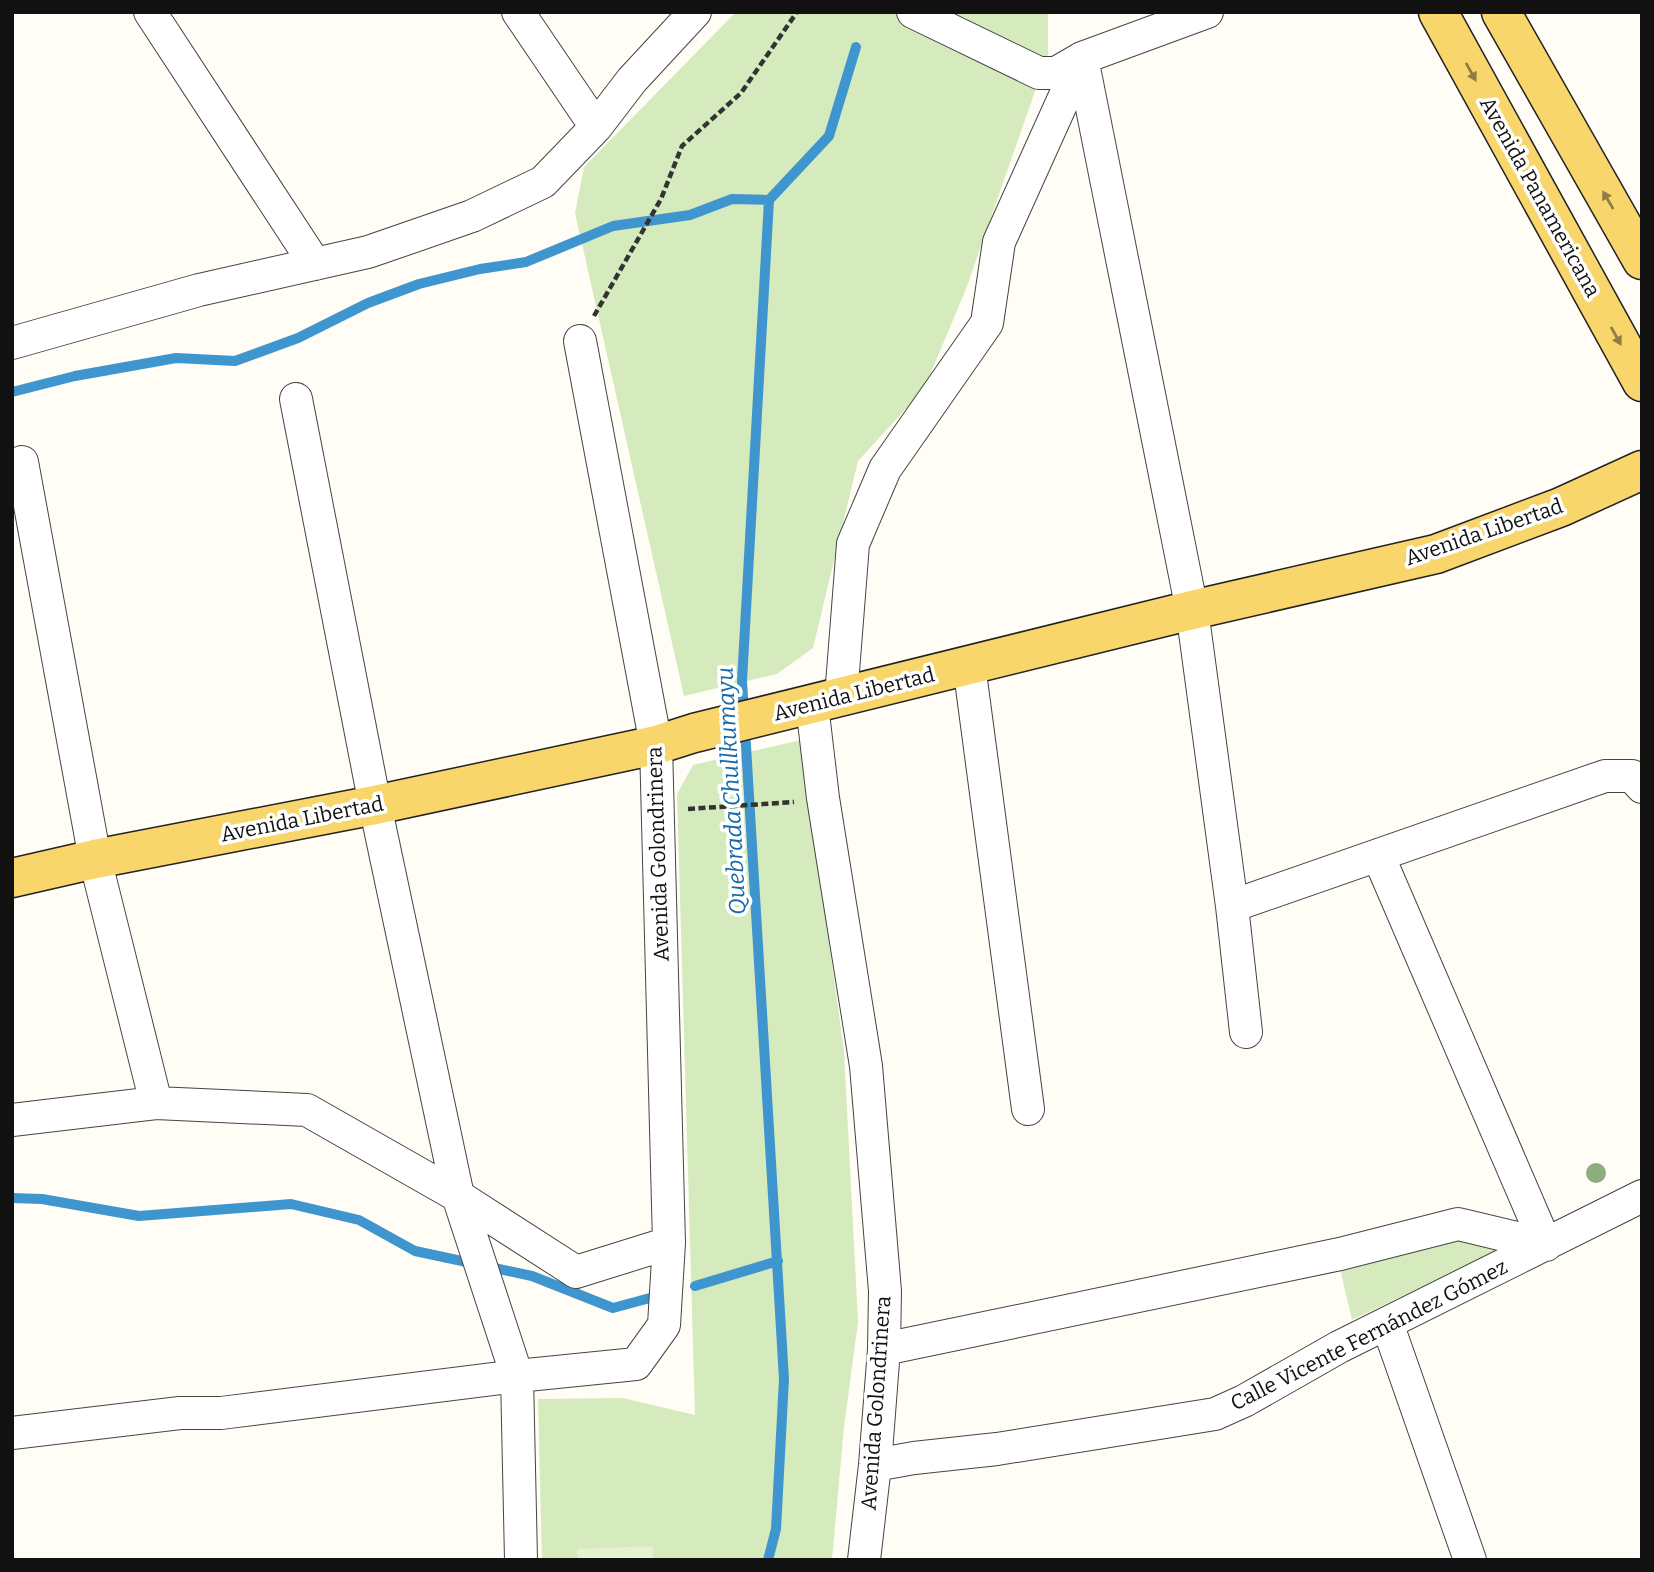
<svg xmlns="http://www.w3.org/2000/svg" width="1654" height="1572" font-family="Bitter,serif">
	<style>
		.green { fill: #d5ebbd }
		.pitch { fill: #e6f2cf }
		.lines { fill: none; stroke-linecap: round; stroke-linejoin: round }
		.stream { stroke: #3f96cf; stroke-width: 10 }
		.minor-casing { stroke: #444; stroke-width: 34 }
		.major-casing { stroke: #222; stroke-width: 41 }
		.path { stroke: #333; stroke-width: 4.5; stroke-dasharray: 7 3.5; stroke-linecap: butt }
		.minor { stroke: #fff; stroke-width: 32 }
		.major { stroke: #f9d66b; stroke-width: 38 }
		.tree { fill: #8dad7f }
		.oneway { fill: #917d42 }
		.labels { text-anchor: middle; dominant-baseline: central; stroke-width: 7; stroke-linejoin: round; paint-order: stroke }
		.street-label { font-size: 21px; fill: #111; stroke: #fff }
		.water-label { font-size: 23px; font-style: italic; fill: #1768a6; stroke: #fff }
	</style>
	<rect width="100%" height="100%" fill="#fffdf5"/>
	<path class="green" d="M736,12H1048V54L966,289L924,389L858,461L813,648L777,674L684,696L575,213L584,167Z
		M801,740L844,1051L858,1322L844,1427L832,1560H542L538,1399L623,1398L695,1415L677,794L693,765Z
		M1459,1241L1503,1248L1352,1320L1339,1264Z"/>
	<path class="pitch" d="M653,1546V1560H578L577,1549Z"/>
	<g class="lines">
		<path class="stream" d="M12,392L75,376L176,358L235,361L298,338L368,303L419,284L480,269L526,262L613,226L690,215L732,199L769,200
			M744,714L742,681L769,200L829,136L856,47
			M745,729L784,1379L776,1529L768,1560
			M12,1198L42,1199L139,1216L291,1204L359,1220L415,1251L532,1276L613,1308L661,1295
			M695,1286L778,1261"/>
		<defs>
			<path id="minor" d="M150,12L315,264
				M518,12L596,127
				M913,12L1039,73H1056L1082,58L1207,12
				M1082,58L1192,610L1232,906L1246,1032
				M12,343L199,290L368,252L472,216L543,182L596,127L632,80L695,12
				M296,399L375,805L458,1196L517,1376L521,1560
				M22,462L95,859L156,1103
				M969,665L1028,1109
				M841,697L853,544L885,469L987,323L999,242L1082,58
				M812,705L823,798L866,1066L885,1291L884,1349L875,1465L864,1560
				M1378,855L1546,1245
				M1232,906L1605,776H1632L1642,787
				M12,1120L156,1103L307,1110L458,1196L576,1272L669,1243
				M1387,1323L1470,1560
				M884,1349L1340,1254L1458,1224L1546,1245
				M12,1433L180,1413H221L517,1376L636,1364L664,1325L669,1243L656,745L580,341
				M875,1465L914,1458L997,1449L1215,1414L1244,1401L1339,1347L1642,1196"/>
			<path id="major" d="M1438,12L1642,382
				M1501,12L1642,260
				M12,878L95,859L375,805L656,745L694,733L1192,610L1436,554L1561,507L1642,470"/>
		</defs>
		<use href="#minor" class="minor-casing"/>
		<use href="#major" class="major-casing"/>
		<path class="path" d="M594,316L661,199L682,146L741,93L797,12
			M688,809L794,802"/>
		<use href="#minor" class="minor"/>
		<use href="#major" class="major"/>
	</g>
	<circle class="tree" cx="1596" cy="1173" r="10"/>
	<defs><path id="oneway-solid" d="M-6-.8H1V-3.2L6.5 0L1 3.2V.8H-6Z" transform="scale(1.75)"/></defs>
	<g class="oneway">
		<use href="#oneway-solid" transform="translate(1471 72) rotate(61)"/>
		<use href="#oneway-solid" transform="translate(1608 200) rotate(-120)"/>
		<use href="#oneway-solid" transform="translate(1616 336) rotate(61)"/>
	</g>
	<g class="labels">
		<g class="street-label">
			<text transform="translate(1540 197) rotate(61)">Avenida Panamericana</text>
			<text transform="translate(1484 532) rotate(-19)">Avenida Libertad</text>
			<text transform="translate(854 694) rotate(-14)">Avenida Libertad</text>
			<text transform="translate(302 819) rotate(-11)">Avenida Libertad</text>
			<text transform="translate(658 854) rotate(-92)">Avenida Golondrinera</text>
			<text transform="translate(1369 1335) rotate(-27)">Calle Vicente Fernández Gómez</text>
			<text transform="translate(876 1403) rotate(-86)">Avenida Golondrinera</text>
		</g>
		<g class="water-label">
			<text transform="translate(731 791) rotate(-93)">Quebrada Chullkumayu</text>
		</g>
	</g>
	<rect width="1654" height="1572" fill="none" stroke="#111111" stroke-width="28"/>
</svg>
